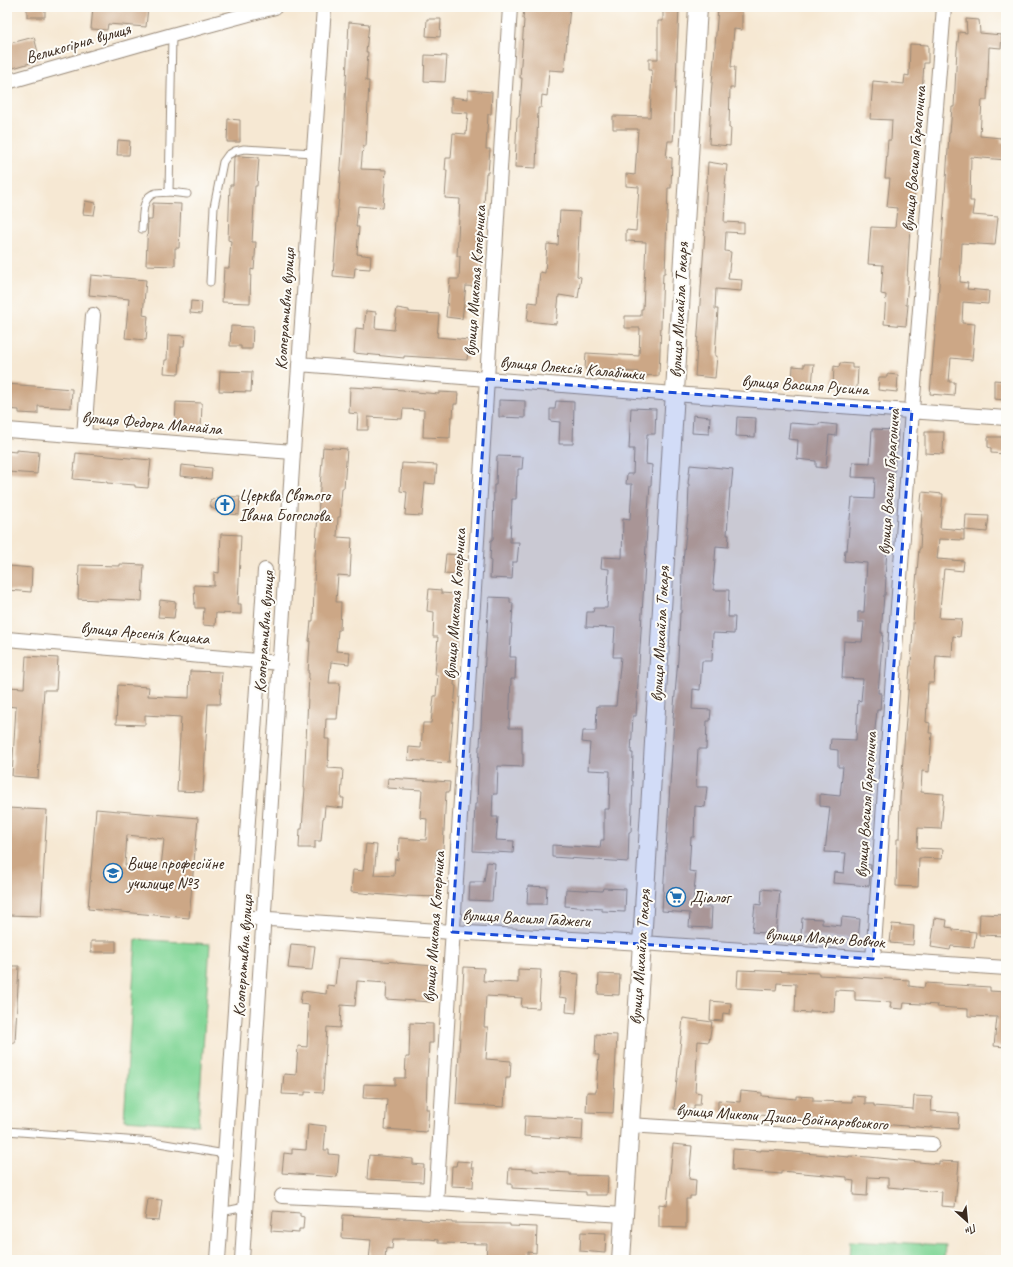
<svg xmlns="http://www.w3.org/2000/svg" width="1013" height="1267" font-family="Caveat,sans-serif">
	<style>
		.green { fill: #84d799; stroke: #60805c }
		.building { fill: #cca786; fill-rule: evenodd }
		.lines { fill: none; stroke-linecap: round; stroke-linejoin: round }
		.service-casing { stroke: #988978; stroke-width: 9 }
		.minor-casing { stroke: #988978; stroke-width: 16 }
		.tertiary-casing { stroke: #988978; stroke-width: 20 }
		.service { stroke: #fff; stroke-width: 7 }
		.minor { stroke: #fff; stroke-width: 14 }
		.tertiary { stroke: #fff; stroke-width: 18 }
		.marked { fill: #1d4ed8; fill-opacity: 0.2; stroke: #1d4ed8; stroke-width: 3; stroke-dasharray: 8 5; stroke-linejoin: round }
		.labels { text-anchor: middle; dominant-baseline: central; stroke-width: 4; stroke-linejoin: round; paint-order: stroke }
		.street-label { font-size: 17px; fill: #3b2a1e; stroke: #fdfcf7 }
		.poi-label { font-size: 17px; fill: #3b2a1e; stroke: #fdfcf7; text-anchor: start }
	</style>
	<rect width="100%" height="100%" fill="#fdfcf7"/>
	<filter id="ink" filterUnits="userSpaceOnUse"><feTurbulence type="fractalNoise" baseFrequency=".025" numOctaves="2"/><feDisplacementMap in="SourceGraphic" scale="8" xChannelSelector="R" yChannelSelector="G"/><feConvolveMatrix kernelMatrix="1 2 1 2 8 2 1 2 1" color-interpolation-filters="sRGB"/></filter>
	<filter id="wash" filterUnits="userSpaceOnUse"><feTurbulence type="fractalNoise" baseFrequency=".012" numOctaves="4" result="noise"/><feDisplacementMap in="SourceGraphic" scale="16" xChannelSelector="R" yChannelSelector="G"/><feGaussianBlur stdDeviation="0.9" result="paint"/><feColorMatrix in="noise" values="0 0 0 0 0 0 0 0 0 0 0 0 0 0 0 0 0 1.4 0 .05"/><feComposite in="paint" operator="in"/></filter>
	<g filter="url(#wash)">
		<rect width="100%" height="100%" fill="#f6e8d3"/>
		<path class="green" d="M136,939L210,944L198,1125L124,1120Z
			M850,1240L945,1245L944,1260H849Z"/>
		<g id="blocks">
			<path class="building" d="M27,7H45V17H27Z
				M93,7L122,10V7H148L146,27L108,24L107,30L91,29Z
				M524,7H570L564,71L549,70L547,96L542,95L541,108H538L536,168L515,167L517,117H519L522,78H520L524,20L523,19Z
				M663,7H679L674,130L673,141H668L666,157L672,158L671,188H668L665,273H663L659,376L638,375V372L585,369L586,353L639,356L640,328H625V316H641V309H643L646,242L626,241V230L636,231L639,187L626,186V174L635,175L638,129H613V116L650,117L652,70H649V59H658V21H663Z
				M718,8L742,9V30L734,29L731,67H735L734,88H730L729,128H731L730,146L709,144L711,96Z
				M427,19H441L440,37L426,36Z
				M966,19L979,20L980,33L1002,35L1001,48L989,47L987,100H982L980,136L1001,138V142L1006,143V160L971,157L970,201H974L972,215L998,217L995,245L962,243L960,282L968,283L967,289L989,291L988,304L963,302L962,323L975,324L972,360L951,358L949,382H955L954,396L930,394L938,300L948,150L949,133H950L952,107H954L957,49L959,32L967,33Z
				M349,22L369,24L366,52H368L366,81H369L366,146H363L361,169L386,170L383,208L358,206L356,227H359L357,254L371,256L370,269L355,268L354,278L333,276L343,139Z
				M34,37L40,60L10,69L7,59V44Z
				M910,44L928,45V63H924L920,123L918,122L913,188L915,189L913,209H911L907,280H908L906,305H908L906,326L884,324L886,295L881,294L883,265L868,264L871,227L895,228L897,208L887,207L890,178H885L888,140H891L892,120L870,119L873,81L904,84L905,75L909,76Z
				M425,55L447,56L445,82L424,81Z
				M468,90L492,92L491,114H488L486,149H490L488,173H486L479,287L466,286L462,319L446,317L450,279H459L460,256H457L460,199L445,198L447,170H445L446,158H451L453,133L466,134L468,113L451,112V97L468,99Z
				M228,119L240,120V142H227Z
				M118,140L130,141L129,155H117Z
				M237,156L259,157L257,186H255L252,242H256L254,270L251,269L250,303L222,302L224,268H229L231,241L228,240L230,185H233L234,157Z
				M708,162L727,165L725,185H726L724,222L744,223V233L726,232L725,251L731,252L728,279L742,280L741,291L716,289L715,309H718L715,356H717L715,378L695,376L705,231H704Z
				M85,201L96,203L94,215L83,214Z
				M153,203L181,204L179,248H175V266L146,265L148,220H152Z
				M560,211L580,212L577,276L581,277L578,298L559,295L556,324L527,321L529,302L537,303L540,272L545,273L547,244L558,245Z
				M91,275L146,280L143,315L148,316L146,340L125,338L129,299L89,295Z
				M191,301L202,302L201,314L190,313Z
				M397,308L409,310V312L439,314L437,337L469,340L467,360L404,356V358L354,353L356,328L364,329L366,311L376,312L375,328L394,330Z
				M231,326L253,327L252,349H241V346H230Z
				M168,335L185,336L184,346H181L179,374L164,373L165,360H167Z
				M840,363L852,364V368H858L857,389L833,387L834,366L839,367Z
				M804,364H814L812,385L792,383L793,366L804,367Z
				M220,371L252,372L251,392L219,391Z
				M887,374L898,375L897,392L878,390L879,377H887Z
				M994,380L1006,381V400L994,399Z
				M7,384L72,389L71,408L38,406V414L19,413V410L7,409Z
				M350,387L404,390V391L439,394V392L458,393L457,404H454L453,417H451L450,438L423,437L424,410L403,409L402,419L368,417V430H357L358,414L349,413Z
				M499,400L525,401V418L499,417Z
				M556,401L574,402L573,444H559L560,422L550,421V409H555Z
				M176,402L202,403L201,429L175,428Z
				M631,408L656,409L655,434H647L646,464L652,465L651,485H650L648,512L636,716H633L631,753H633L632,781H633L631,832H629L628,862L552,857V845L600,848L601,840H604V809H609L610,771L588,770L590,743L582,742L583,731H596L597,706H616L621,657H613L615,628L586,627L587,612H593L594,608H607L609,569L601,568L602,557L622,558L623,519L630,520L632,484H626L627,474H633L634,449H629Z
				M693,415L710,417L709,434L692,433Z
				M737,417L756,418L755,437L736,436Z
				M790,423L819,425V423L837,425L836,436L829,435L826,468L816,467V461L797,459L798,440L788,439Z
				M872,429L898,430L897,448H895L894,479H892L889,537H888L885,577H886L885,595H884L881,633H883L878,693H881L880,710H877L874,739L873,770L864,864L871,865L869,886L833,883L834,872L844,873L846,853L825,852L830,807L820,806V794L840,796L843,767H838V750L830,749L831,739L856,740L858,700L861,701L863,679L842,678L844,641L862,642L864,622H858V612H864L867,563L844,561L845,550H847L852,498L874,499L875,478L852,477L853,462L870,463Z
				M925,432H944L943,454L925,453Z
				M988,437H1006V454L991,453V448L988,447Z
				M323,447L347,449L344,488H342L340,517H338L337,537L352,538L350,576L338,575L336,602H341L340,630H338L336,651L350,652L349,664L331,662L329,683H340L337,719H326L325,739H329L328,768L343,769L341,798H344L343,808L325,806L324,818H323L321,841H315V848H299L300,829H302L305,788H304L309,673H308L310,641H309L311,621H313L315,556Z
				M16,450L39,452L37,474L7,472V451L16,452Z
				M76,453L151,460L148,488L135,487V485L107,483V482L73,479Z
				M497,456L523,457L522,469H518V476H517L516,499H512L510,542H519L517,562H513L512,579L490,578L491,560H490L491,540H493L494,485H496Z
				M402,463L437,465L435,484L425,483L422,516L405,515L407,492L400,491Z
				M181,465L212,468L211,479L180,476Z
				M690,465L733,469L731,488H730L727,535H729L728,547L716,546L713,584H714V590H729L728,617H735L734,634L713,633L712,661H702L700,690L693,689L692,709L711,710L710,721H707L706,749H698L696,787H707L705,807L695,806L694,837H691L689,871L696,872L693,900H705V907H712L711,928L689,927L690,913L662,911L670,785L674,718H673L678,659L680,613H681L682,570L688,515L689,484H688Z
				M922,492L943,494L940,528L964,530V540L939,539L937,559L964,561L963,571L944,569L939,618L962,619L960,637L953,636L952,657L936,656L934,683H928L926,722L930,723L929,733H932L929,772L922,771L921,792L944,794L941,829L918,828L917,848L943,849L942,859L919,858L918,887L896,886L897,839H899L900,799L910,666H911L914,605L919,549H920L922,511H920Z
				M220,496L240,497L239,515L221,513L212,508L210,505V501Z
				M966,515L989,516L987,532L965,530Z
				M221,534L241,535L238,604H241V614L216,613L215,626L203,625L204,608H195L194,585L214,586V572L219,573Z
				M446,554L462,555L461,575L444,574Z
				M120,564L144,565L142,601L100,599V600L78,599L79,565L120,566Z
				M9,566L32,568L31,592L7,590Z
				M429,589L441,590V593L457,594L455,628H457V646L454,685L456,686L449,763L408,760L409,747L421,748L423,723H431L434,696H436L438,675H435L438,637H433L434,612L427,611Z
				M489,597L510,598V603H513L510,657H516L515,679H511L509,728H522V754H523V767L498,766L497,794H493L492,817H498L496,840L514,841L513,853L473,851L475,804H477L479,746H480L482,706Z
				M160,600L176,602L174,618L158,617Z
				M26,656L58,658L56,690H44L38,778L12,776L16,707L7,706V687L24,688Z
				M190,671L222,672L220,704H208L203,792L177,791L181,717L145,715V725L116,724L118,685L149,687L148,696L189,698Z
				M388,778L450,782L449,792H446L443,850L437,849L435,873L442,874L441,897L407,896V897L351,892L353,870L363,871L366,844L377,845L374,875L394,876L395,859L398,860L399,838L426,840L427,819L420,818L422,790L387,788Z
				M7,808L47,810L41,916L7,915Z
				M96,809L198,818L189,918L88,909ZM127,835L164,839L161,867L125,865Z
				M487,862L495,863L492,901L469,900L470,882H484Z
				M528,886L547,887L546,904H527Z
				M603,888L626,889L625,912L602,911V909L565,906L566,889L602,891Z
				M762,889L780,891L776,934L752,932L755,904L761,905Z
				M980,914L1006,915V936L979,935Z
				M842,917L860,919L858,940L801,935L802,918L822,919V924L841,926Z
				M935,918L947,920L946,927L953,928V930L976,932L974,948L951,946L950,950L931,947Z
				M892,924L914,926L913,945L890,943Z
				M91,941H116V952H91Z
				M291,944L315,946L312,970L288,968Z
				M338,958L397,962V963L434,966L432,1002L386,999L387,983L357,981L355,1006L341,1005L340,1028L327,1027L323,1093L305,1092V1095L282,1094L284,1074L296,1075L298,1046L307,1047L309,1005L300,1004L302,991L326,994L327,985L335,986Z
				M7,966H19L15,1043H7Z
				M464,967L484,968L483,981L518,983V969L541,970L539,1008L521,1007L522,998L486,996L484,1027H488L486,1059L511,1061L510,1078H506L504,1107L456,1104Z
				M738,970L819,973V975L909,980V986L924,988L925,983L990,987V991L1006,992V1047L994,1046L997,1017L968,1016V1009L937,1007L938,1005L904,1003L903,1009L890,1008L891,1002L855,1000V991L835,990L834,1012L810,1011V1013L795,1012L796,984L777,983L776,990L737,988Z
				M561,972L579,974L576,1013L566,1012L567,998L559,997Z
				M599,974L620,975L619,995L598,994Z
				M711,1001L731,1003L730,1014L723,1013L722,1021L710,1020Z
				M683,1018L712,1022L709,1042L698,1041L695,1092L701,1093L700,1105H694V1110L674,1109Z
				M410,1023L433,1024V1043H429L427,1080L426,1109H429L427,1132L385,1129L387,1099L363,1098L364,1084L395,1085V1078H405L406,1057H409Z
				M596,1034L617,1035L613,1113L586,1112L587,1092H596L599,1055H595Z
				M741,1091L762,1093V1096L796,1099V1096L813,1097V1101L852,1102V1096L865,1097V1104H874V1106L913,1109L914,1096L932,1097L931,1111L959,1113L958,1129L930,1127V1128L881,1124V1123L811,1120L760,1115V1117L739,1116V1113L718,1111V1100L740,1102Z
				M525,1116L583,1119L582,1140L524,1136Z
				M308,1124L326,1126L324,1150H329V1154L339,1155L337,1177L282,1173L284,1153L292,1154V1149L306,1150Z
				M673,1144L692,1146L689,1179L696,1180L695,1196H690V1199H686V1228L659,1227V1204L667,1205Z
				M733,1149L761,1151V1150L782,1151L849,1157V1156L869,1157L939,1164V1161L959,1162L955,1207L941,1206L942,1192L888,1187V1178L868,1177L867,1196L853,1195L854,1181L847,1180V1177L781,1171V1174L732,1170Z
				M369,1155L413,1159V1164L424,1165L423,1182L367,1179Z
				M457,1161L472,1162L471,1168H474L473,1187L451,1186L452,1166H456Z
				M509,1168L533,1169V1171L570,1173V1175L608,1176L607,1195H586V1192L512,1188V1184H508Z
				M148,1199L162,1200L159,1221L145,1220Z
				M273,1211L300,1213V1216L304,1217L303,1229H299V1233L271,1231Z
				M343,1215L421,1219V1220L452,1222V1223L510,1224V1226L537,1227L536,1253L528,1252V1260H486L487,1244L438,1243V1240L429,1239H393L392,1249L386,1248L385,1260H369L371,1240L342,1238Z
				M581,1232L606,1233L605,1253L580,1251Z"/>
		</g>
	</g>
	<g filter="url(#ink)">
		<use href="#blocks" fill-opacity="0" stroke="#988978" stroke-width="1"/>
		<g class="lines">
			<defs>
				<path id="service" d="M169,192L187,194
					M142,229C143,217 141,196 156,193C160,192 165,193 169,192L172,35
					M210,282L214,207L223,162L228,155L235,151L244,149L314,153
					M7,1131L153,1142L225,1154
					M221,1212L245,1207"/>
				<path id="minor" d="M7,82L172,35L275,7
					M299,364L674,394L1006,418
					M7,430L293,452
					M84,436L93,315
					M7,639L280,663
					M241,917L452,932L642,943L1006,968
					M873,959L912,410L944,7
					M629,1125L932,1144
					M282,1196L436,1203L623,1215
					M436,1203L510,7
					M218,1260L265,570
					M242,1260L293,452L324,7"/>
				<path id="tertiary" d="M621,1260L642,943L698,7"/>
			</defs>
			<use href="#service" class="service-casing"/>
			<use href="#minor" class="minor-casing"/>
			<use href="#tertiary" class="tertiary-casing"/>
			<use href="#service" class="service"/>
			<use href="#minor" class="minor"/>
			<use href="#tertiary" class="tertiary"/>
		</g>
	</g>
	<path class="marked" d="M487,379L912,410L873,959L452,932Z"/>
	<defs>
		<symbol id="church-ring" viewBox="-11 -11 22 22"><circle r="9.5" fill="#fdfcf7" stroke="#1f6fb2" stroke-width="1.5"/><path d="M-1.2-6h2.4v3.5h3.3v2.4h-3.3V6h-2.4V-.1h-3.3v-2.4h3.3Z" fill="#1f6fb2"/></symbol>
		<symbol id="university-ring" viewBox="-11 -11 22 22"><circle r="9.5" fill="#fdfcf7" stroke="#1f6fb2" stroke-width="1.5"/><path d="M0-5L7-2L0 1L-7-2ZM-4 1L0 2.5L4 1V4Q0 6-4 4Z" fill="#1f6fb2"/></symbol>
		<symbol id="supermarket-ring" viewBox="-11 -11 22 22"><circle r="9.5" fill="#fdfcf7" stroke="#1f6fb2" stroke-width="1.5"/><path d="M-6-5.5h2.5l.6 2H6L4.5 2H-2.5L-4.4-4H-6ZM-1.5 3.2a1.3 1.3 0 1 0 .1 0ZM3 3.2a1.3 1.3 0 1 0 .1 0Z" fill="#1f6fb2"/></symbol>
	</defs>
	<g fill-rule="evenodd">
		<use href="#church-ring" x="214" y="494" width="22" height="22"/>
		<use href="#university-ring" x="102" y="862" width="22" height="22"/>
		<use href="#supermarket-ring" x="665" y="886" width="22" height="22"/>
	</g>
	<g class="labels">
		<g class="street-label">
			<text transform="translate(78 43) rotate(-16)">Великогірна вулиця</text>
			<text transform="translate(914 159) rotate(-85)">вулиця Василя Гарагонича</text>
			<text transform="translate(475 281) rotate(-86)">вулиця Миколая Коперника</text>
			<text transform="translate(285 309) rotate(-86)">Кооперативна вулиця</text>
			<text transform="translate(679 310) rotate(-87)">вулиця Михайла Токаря</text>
			<text transform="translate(572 368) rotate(5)">вулиця Олексія Калабішки</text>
			<text transform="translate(805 385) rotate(4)">вулиця Василя Русина</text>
			<text transform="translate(152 423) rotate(5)">вулиця Федора Манайла</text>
			<text transform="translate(889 482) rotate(-86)">вулиця Василя Гарагонича</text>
			<text transform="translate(455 604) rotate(-86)">вулиця Миколая Коперника</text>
			<text transform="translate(264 632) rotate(-86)">Кооперативна вулиця</text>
			<text transform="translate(145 633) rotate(5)">вулиця Арсенія Коцака</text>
			<text transform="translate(660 634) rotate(-87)">вулиця Михайла Токаря</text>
			<text transform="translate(866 805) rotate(-86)">вулиця Василя Гарагонича</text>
			<text transform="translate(526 918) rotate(3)">вулиця Василя Гаджеги</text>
			<text transform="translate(434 927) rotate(-86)">вулиця Миколая Коперника</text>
			<text transform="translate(825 938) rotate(4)">вулиця Марко Вовчок</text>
			<text transform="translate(243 956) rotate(-86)">Кооперативна вулиця</text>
			<text transform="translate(640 957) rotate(-86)">вулиця Михайла Токаря</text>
			<text transform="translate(782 1117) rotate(4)">вулиця Миколи Дзись-Войнаровського</text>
		</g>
		<g class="poi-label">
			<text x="239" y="495">Церква Святого<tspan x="239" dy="20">Івана Богослова</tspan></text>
			<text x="127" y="863">Вище професійне<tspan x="127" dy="20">училище №3</tspan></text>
			<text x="690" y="897">Діалог</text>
		</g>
	</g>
	<rect width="1013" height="1267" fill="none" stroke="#fdfcf7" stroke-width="24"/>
	<g transform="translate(967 1221) rotate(153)" stroke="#fdfcf7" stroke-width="3" paint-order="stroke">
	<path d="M0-3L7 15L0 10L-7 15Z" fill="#3b2a1e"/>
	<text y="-6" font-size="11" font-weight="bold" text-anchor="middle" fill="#3b2a1e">Пн</text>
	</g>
</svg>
